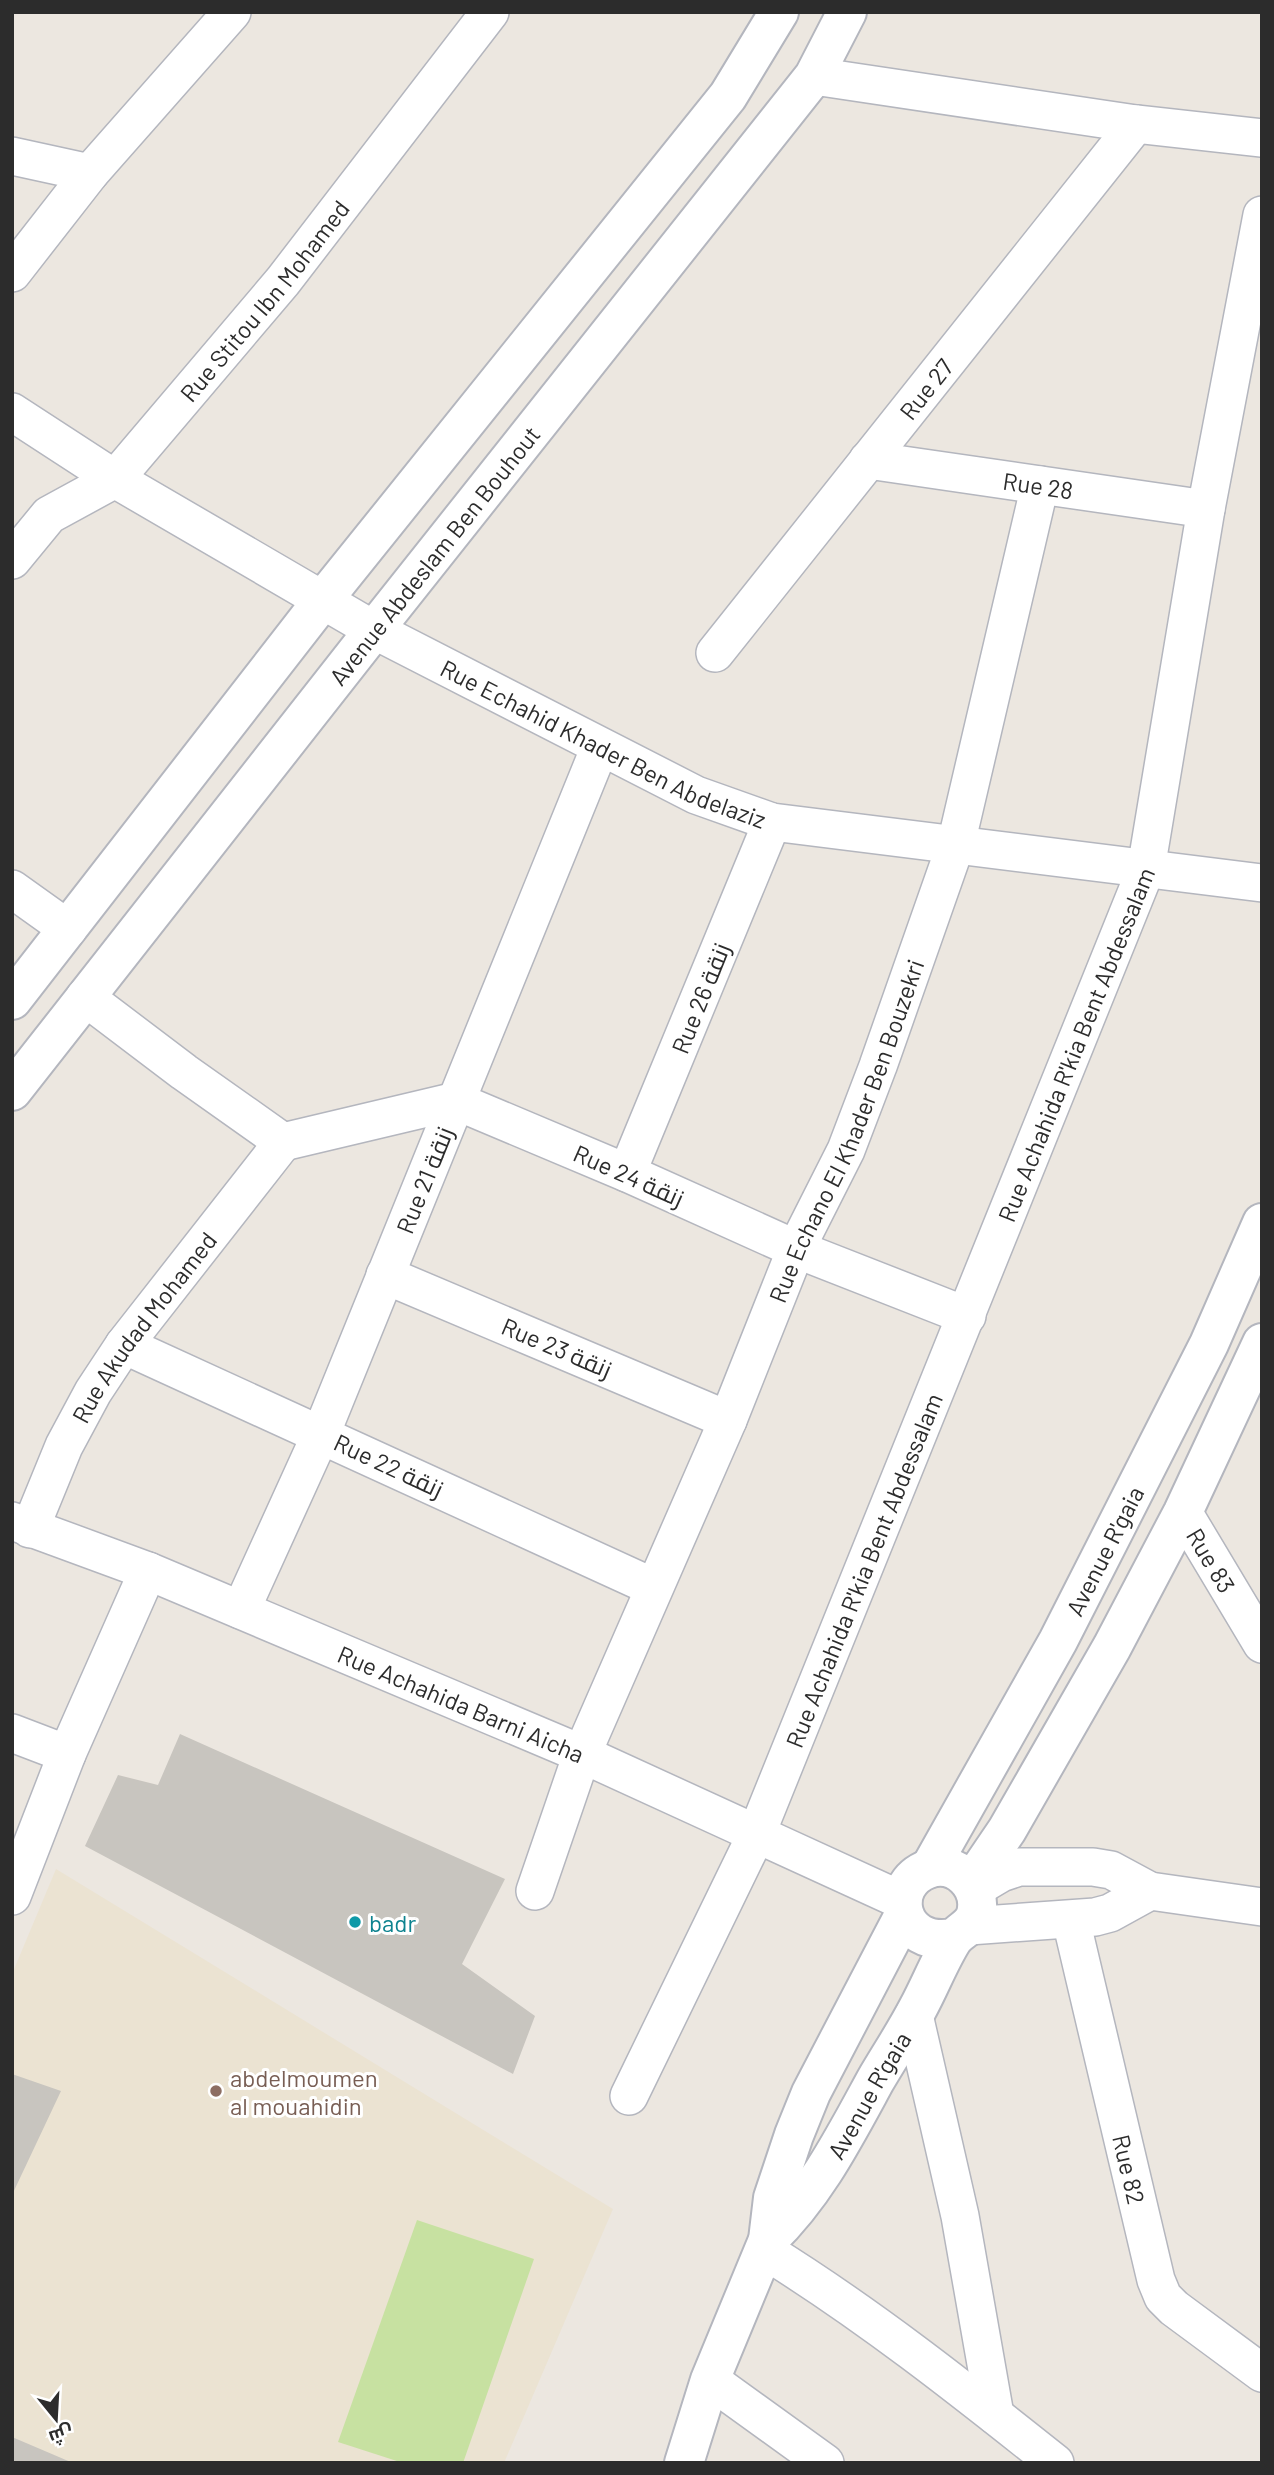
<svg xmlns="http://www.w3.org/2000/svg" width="1274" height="2475" font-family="Barlow,Cairo,sans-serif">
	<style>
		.education { fill: #ebe3d2 }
		.pitch { fill: #c7e1a1 }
		.building { fill: #c8c5bf }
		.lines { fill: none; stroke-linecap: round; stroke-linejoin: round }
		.street-casing { stroke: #b4b6be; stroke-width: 40 }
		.secondary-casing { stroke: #b4b6be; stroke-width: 42 }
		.street { stroke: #fff; stroke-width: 37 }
		.secondary { stroke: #fff; stroke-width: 38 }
		.culture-dot { fill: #0f9aa8; stroke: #fff; stroke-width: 2.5 }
		.education-dot { fill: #8d6e63; stroke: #fff; stroke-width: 2.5 }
		.labels { text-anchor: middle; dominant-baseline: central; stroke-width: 6; stroke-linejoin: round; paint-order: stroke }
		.street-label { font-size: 24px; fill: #2c2c2c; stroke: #fff }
		.culture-label { font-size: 24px; fill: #0d838f; stroke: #fff; text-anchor: start }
		.education-label { font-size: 24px; fill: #785e54; stroke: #fff; text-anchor: start }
	</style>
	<rect width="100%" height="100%" fill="#ece7e0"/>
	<path class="education" d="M56,1869L613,2209L504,2463H12V1974Z"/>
	<path class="pitch" d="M417,2220L534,2259L463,2463H403L338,2442Z"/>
	<path class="building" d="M180,1734L505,1879L462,1964L535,2016L513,2074L85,1846L118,1775L158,1785Z
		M12,2074L61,2091L12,2195Z
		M12,2437L73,2463H12Z"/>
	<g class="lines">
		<defs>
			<g id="street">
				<path d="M814,76L1136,124L1262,138"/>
				<path d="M12,156L90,173"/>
				<path d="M12,273L90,173L232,12"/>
				<path id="s1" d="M12,412L115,479L374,630L696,795L772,822L1262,883"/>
				<path id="s2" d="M868,460L1206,509"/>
				<path id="s3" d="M12,560L49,515L115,479L283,281L490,12"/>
				<path id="s4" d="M715,653L1136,124"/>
				<path d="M12,889L68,929"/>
				<path d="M85,997L184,1072L283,1142"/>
				<path d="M283,1142L456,1101L627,1173L796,1249L967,1316"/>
				<path d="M627,1173L772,822"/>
				<path d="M385,1275L728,1420"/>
				<path d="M124,1345L653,1587"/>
				<path id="s5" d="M1183,1512L1262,1644"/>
				<path id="s6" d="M12,1521L148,1571L582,1754L903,1901"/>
				<path id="s7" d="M30,1529L64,1446L93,1392L124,1345L283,1142"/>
				<path d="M241,1610L321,1434L600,747"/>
				<path d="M12,1733L67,1754"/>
				<path d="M974,1889L1001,1873L1019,1867H1093L1111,1870L1150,1891L1262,1907"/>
				<path id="s8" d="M535,1891L582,1754L728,1420L796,1249L846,1150L878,1066L956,844L1040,485"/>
				<path d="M12,1896L67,1754L148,1571"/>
				<path id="s9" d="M1071,1920L1156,2280L1163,2297L1174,2308L1262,2373"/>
				<path d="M969,1926L1095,1917L1110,1913L1150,1891"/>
				<path d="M914,2015L960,2216L995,2415"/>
				<path id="s10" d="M629,2096L756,1835L1146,869L1206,509L1262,215"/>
				<path d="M764,2250C866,2313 961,2388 1055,2463"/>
				<path d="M710,2380L825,2463"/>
			</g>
			<g id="secondary">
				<path d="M12,1000L322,601L728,96L779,12"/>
				<path id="s11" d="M12,1091L374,630L814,76L847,12"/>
				<path id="s12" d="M930,1868L1058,1641L1209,1344L1262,1223"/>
				<path d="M971,1883L1007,1830L1112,1647L1183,1512L1262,1343"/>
				<path id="s13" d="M768,2240C815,2195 844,2138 875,2081C889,2057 905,2033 918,2008C930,1986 939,1962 952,1941C959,1930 972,1928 976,1914C983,1886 956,1859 928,1869C885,1885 899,1948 953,1938"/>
				<path d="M684,2463L710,2380L768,2240L773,2198L794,2135L811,2093L904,1915"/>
			</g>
		</defs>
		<use href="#street" class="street-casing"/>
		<use href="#secondary" class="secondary-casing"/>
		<use href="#street" class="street"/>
		<use href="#secondary" class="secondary"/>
	</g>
	<circle class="culture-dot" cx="355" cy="1922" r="7"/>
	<circle class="education-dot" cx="216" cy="2091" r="7"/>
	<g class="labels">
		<g class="street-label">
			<text stroke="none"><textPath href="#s3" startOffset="366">Rue Stitou Ibn Mohamed</textPath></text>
			<text stroke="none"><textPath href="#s4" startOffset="338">Rue 27</textPath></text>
			<text stroke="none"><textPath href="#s2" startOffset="172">Rue 28</textPath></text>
			<text stroke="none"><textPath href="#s11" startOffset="682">Avenue Abdeslam Ben Bouhout</textPath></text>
			<text stroke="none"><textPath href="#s1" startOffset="679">Rue Echahid Khader Ben Abdelaziz</textPath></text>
			<text transform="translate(700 998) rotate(-68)">Rue 26 زنقة</text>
			<text stroke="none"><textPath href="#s10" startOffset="1143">Rue Achahida R'kia Bent Abdessalam</textPath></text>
			<text stroke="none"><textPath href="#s8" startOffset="822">Rue Echano El Khader Ben Bouzekri</textPath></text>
			<text transform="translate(629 1175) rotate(24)">Rue 24 زنقة</text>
			<text transform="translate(424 1180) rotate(-68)">Rue 21 زنقة</text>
			<text stroke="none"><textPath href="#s7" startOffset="233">Rue Akudad Mohamed</textPath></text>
			<text transform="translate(557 1347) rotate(23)">Rue 23 زنقة</text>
			<text transform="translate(389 1465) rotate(25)">Rue 22 زنقة</text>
			<text stroke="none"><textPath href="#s12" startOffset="362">Avenue R'gaia</textPath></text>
			<text stroke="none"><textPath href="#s5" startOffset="56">Rue 83</textPath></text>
			<text stroke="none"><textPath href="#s10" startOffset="576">Rue Achahida R'kia Bent Abdessalam</textPath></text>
			<text stroke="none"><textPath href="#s6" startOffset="485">Rue Achahida Barni Aicha</textPath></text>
			<text stroke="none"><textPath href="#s13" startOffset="177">Avenue R'gaia</textPath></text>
			<text stroke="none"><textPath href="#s9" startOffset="256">Rue 82</textPath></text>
		</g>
		<g class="culture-label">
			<text x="369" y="1922">badr</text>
		</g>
		<g class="education-label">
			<text x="230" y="2077">abdelmoumen<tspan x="230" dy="28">al mouahidin</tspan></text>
		</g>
	</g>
	<rect width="1274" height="2475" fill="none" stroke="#2c2c2c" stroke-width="28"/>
	<g transform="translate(56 2419) rotate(162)" stroke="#ffffff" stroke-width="5" paint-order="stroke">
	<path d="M0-5L12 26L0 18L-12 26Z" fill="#2c2c2c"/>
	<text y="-10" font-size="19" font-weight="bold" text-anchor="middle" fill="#2c2c2c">ش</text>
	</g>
</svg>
